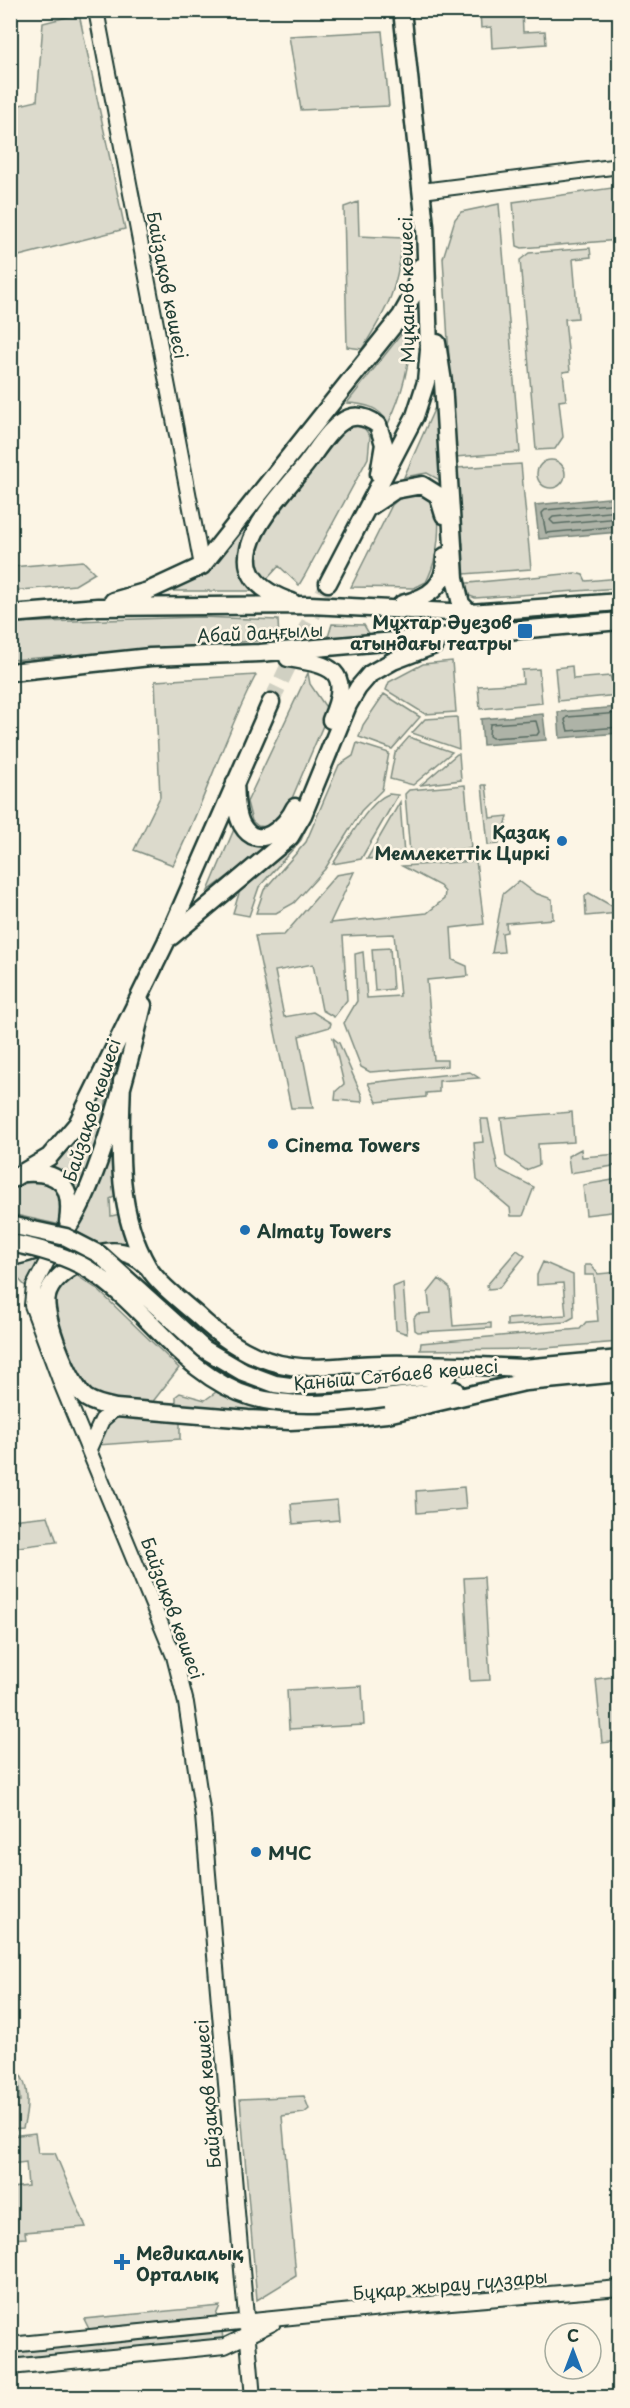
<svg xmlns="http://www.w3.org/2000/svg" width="630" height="2408" font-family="'Playpen Sans',sans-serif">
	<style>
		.green { fill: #dcdacc; stroke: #7e8c80; stroke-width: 1.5 }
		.water { fill: #aeb3a7; stroke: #758479; stroke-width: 1.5 }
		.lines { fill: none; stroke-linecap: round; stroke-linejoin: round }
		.shore { stroke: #586c62; stroke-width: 1.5 }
		.major-tunnel { stroke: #d0d0c2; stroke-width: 16; stroke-dasharray: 16 8; stroke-linecap: butt }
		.minor-casing { stroke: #1f3d34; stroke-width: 18 }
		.major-casing { stroke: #1f3d34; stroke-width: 21 }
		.minor { stroke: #fcf5e5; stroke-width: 14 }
		.major { stroke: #fcf5e5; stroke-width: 16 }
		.major-bridge-casing { stroke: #1f3d34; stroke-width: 21; stroke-linecap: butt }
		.major-bridge { stroke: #fcf5e5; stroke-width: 16 }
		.poi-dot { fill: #1f6fb2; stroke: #fcf5e5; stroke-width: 2 }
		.labels { text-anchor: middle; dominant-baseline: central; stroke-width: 5; stroke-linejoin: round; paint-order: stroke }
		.street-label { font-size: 18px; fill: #1f3d34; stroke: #fcf5e5 }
		.poi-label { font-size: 18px; font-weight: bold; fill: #1f3d34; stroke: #fcf5e5; text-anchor: start }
	</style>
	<rect width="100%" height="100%" fill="#fcf5e5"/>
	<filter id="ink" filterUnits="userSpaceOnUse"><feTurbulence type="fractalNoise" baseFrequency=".0167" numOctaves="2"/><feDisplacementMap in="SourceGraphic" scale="12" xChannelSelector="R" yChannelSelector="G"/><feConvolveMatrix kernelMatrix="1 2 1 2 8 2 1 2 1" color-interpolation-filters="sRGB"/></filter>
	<g filter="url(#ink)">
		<path class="green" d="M480,11H522L523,32L545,31L546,44L492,48L491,27L481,28Z
			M79,14L125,229L11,258V107L37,101L43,23Z
			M382,31L389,106L301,110L289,36Z
			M619,187V240L522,248L517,246L513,202Z
			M358,202L359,236L403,238C397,290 390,305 362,349L347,347L344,207Z
			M499,204L520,452L455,457L443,258L455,219L461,212Z
			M590,248L591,257L573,259L578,318L565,319L570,371L563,372L566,400L559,401L563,437L555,449L536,450L520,260L529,253Z
			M410,323C412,358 403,393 388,424C380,406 364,404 347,403Z
			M440,396L444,490L438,479L427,473L404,477Z
			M355,425L365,429L370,436L368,458L305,575L299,585L279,566L266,580C255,565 253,557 259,539L344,430Z
			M537 474a14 14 0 1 1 28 0a14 14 0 1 1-28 0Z
			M521,464L531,569L464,574L463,543L459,538L456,468Z
			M419,490L438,505C440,531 439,558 426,582L414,588L351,587L392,505L405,493Z
			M256,511C239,544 234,558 253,591H172L203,572Z
			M83,561L95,573L75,585L11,591V567Z
			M575,573L583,575L586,581L620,578L619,588L475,598L465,594L458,584Z
			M201,617L278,620L279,639L11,660V623Z
			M332,624L364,625L371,637H328Z
			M452,661L456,712L425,714L386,690L389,682L423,664Z
			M572,666L573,679L610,676L618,695L558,701L555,668Z
			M539,669L542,703L480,709L478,686L523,683L522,670Z
			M308,673L310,684L325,706L333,702L287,810L268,827L258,826L252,821L247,802Z
			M256,675C224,736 204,804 173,865L134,850L160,797L155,681Z
			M384,694L420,717L392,749L359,737L363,725Z
			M457,717L459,749L412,733L425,719Z
			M409,737L452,752L413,785L390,779L395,753Z
			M357,743L389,753L382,790L361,811L325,869L294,903L276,913H256L264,890L306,842L339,765L353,756Z
			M336,751L339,753L301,840L259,887L249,916L233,913L240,890Z
			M457,754H459L461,780L421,785Z
			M465,785L471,848L410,853L405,794L409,790Z
			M482,785H486L490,818L508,816L503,834L499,835V844L488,845Z
			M389,794L398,795L361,859L333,864C345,846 368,801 389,794Z
			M400,802L404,855L367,859Z
			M235,827L257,844L270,845L208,891Z
			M476,861L484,924L451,928L453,960L467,966L468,976L427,980L434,1060H447V1066L370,1072L361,1067L344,1023L357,1001L355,954L363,952L367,998L400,996L394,934L343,936L347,1000L334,1017L322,1010L313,964L275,971L284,1017L313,1012L331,1023L330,1027L299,1036L313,1108H291L255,936L284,935L336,875L354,872L330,923L427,913L444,899L445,892L440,886L402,866Z
			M519,881L535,893L552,899L553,919L506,923L507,932L502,933L504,952L492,953L503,894Z
			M589,893L619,910V913L586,916L585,896Z
			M390,948L393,989L375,991L372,949Z
			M333,1038L339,1043L362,1096V1102L335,1100L336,1091L344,1084Z
			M121,1044L91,1162L77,1198L46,1168Z
			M470,1072L479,1078L439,1081V1092L426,1093V1097L377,1102L368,1083Z
			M572,1112L574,1142L538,1144L539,1165L526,1170L506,1156L501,1118Z
			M481,1119H488L498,1169L534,1187L523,1216H511L510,1208L477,1180L474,1143L483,1142Z
			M116,1130V1196L110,1199L111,1216L120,1214L134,1248L112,1243L99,1244L75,1231L98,1190Z
			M581,1149L582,1157L619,1154V1165L570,1173L568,1156Z
			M37,1177L62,1190L61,1225L11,1214L10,1191Z
			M619,1179V1211L586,1215L583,1185Z
			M517,1250L525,1256L499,1288L488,1289L487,1285Z
			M34,1257L40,1259L27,1288L11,1271L10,1263Z
			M543,1262L573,1275L574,1317L565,1322L507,1326V1319L566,1315L563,1283L537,1285V1275Z
			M585,1265H591L598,1274L619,1272V1342L533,1349L420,1350L421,1343L580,1329L586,1322L598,1321L594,1275H585Z
			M73,1273L97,1289L179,1368L151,1404C133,1403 107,1405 92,1393C75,1381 48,1315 55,1295C58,1287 67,1279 73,1273Z
			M439,1279L450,1288L453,1326L491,1323V1328L418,1332L415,1330L414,1318L417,1314L430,1313L428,1293Z
			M403,1283L407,1334L396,1330L393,1287Z
			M216,1392L245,1403L285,1411L270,1413L176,1406V1396L180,1393L205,1400Z
			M128,1413L180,1417V1439L98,1445C104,1428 110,1419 128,1413Z
			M464,1487L466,1509L417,1513L416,1491Z
			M337,1500L339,1520L293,1524L291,1504Z
			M48,1516L57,1542L11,1548V1520Z
			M484,1577L490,1680L470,1681L464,1578Z
			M619,1676V1741L602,1743L596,1679Z
			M362,1686L364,1725L289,1729L287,1690Z
			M16,2070C31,2083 28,2111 23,2128L11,2129V2102L20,2101L18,2079H11V2071Z
			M304,2096L309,2109L304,2113L282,2116L296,2276L257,2300L240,2099Z
			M35,2133L38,2153H55L86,2227L25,2232L26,2238L11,2239V2188L28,2186L26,2162L11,2164V2136Z
			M220,2306L215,2317L89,2329L84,2319Z
			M222,2330L223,2341L11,2362V2351Z"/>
		<path class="water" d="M618,497L619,532L539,539L535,505Z
			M619,707V733L560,738L558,712Z
			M543,714L546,740L483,745L481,719Z"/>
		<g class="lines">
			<path class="shore" d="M620,503L545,510L542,513L546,533L620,526
				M620,511L553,517L550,520L554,524L620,518
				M620,713L567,717L565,720L568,731L620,727
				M536,721L539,732L537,735L492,738L489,736L490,724Z"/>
			<path class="major-tunnel" d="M271,702L328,583"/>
			<defs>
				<path id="minor" d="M96,10L202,566
					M422,191L620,166
					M55,1246L34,1286L32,1305L61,1383L174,1656L186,1703L203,1816L253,2398
					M89,1449L102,1420L116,1408
					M10,2345L392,2307L620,2288
					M10,2367L225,2346L273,2323"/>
				<path id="major" d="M437,343L443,382L455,578L461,604L470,613
					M368,508L395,490L422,485L438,495L444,515
					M328,583L415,416L426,382L429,350L425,226L402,10
					M113,601L148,591L202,566L401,316L413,295L420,267
					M292,602C204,573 269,510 303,468C315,454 330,425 349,418C360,414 370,419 378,425L384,444L379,474
					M402,604C430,597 446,586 445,556
					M10,614L98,607L310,605L470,613L620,602
					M288,658C331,665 353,669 331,720
					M10,672L150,657L260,653L620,621
					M235,782C236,795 235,813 242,825C258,853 286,827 295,807
					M171,937L290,837L303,815L348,705L358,688L370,674L393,661L435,645
					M122,1081C120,1143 115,1211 148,1267C159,1285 181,1301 197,1315C223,1340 254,1361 291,1366C322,1371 351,1364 382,1364C429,1363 476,1366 523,1368
					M26,1173C62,1171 73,1188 68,1222
					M10,1180L49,1157L77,1124L166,942L271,702
					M10,1257C26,1254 45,1249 57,1239C93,1213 132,1052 143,1005
					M148,1267C125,1244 99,1249 74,1266C62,1273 50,1283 47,1296C42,1315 70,1386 86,1398C95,1404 106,1406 116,1408L248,1419L290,1421L346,1418L387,1414L525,1382
					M513,1369L620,1359
					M382,1381L448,1375
					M516,1383L620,1373
					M384,1398L455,1390"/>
			</defs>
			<use href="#minor" class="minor-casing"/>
			<use href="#major" class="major-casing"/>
			<use href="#minor" class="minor"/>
			<use href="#major" class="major"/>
			<defs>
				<path id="major-bridge" d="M10,1225L66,1237L99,1254L204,1349L243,1372L275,1384L290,1386L382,1381
					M10,1243C38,1248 64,1255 88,1269C147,1306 182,1376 252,1397C295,1409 340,1403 384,1398"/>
			</defs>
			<use href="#major-bridge" class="major-bridge-casing"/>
			<use href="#major-bridge" class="major-bridge"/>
		</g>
	</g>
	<g class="poi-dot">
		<rect x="517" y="623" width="16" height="16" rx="3"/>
		<circle cx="562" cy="841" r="6"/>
		<circle cx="273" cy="1144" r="6"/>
		<circle cx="245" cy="1230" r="6"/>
		<circle cx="256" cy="1852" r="6"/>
		<path d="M119 2253h6v6h6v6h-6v6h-6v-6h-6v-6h6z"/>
	</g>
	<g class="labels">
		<g class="street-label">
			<text transform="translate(168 285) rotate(79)">Байзақов көшесі</text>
			<text transform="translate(406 290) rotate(-91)">Мұқанов көшесі</text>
			<text transform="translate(260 632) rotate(-3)">Абай даңғылы</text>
			<text transform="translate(91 1110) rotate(-72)">Байзақов көшесі</text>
			<text transform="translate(396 1374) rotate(-5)">Қаныш Сәтбаев көшесі</text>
			<text transform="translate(173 1608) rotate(70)">Байзақов көшесі</text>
			<text transform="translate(207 2094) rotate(-95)">Байзақов көшесі</text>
			<text transform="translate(450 2284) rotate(-5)">Бұқар жырау гүлзары</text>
		</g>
		<g class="poi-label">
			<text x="512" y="621" text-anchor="end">Мұхтар Әуезов<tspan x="512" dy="21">атындағы театры</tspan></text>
			<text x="550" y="831" text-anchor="end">Қазақ<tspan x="550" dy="21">Мемлекеттік Циркі</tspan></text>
			<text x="285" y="1144">Cinema Towers</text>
			<text x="257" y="1230">Almaty Towers</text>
			<text x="268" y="1852">МЧС</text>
			<text x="136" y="2252">Медикалық<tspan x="136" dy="21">Орталық</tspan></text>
		</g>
	</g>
	<rect width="630" height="2408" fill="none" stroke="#fcf5e5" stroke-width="36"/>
	<rect x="18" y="18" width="594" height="2372" fill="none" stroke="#1f3d34" stroke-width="2" filter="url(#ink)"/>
	<g transform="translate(573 2351)"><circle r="28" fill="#fcf5e5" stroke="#a4ab9e" stroke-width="1.5"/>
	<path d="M0-4.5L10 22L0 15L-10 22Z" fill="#1f6fb2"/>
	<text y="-9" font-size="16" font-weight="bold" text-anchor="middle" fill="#1f3d34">С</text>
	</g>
</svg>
